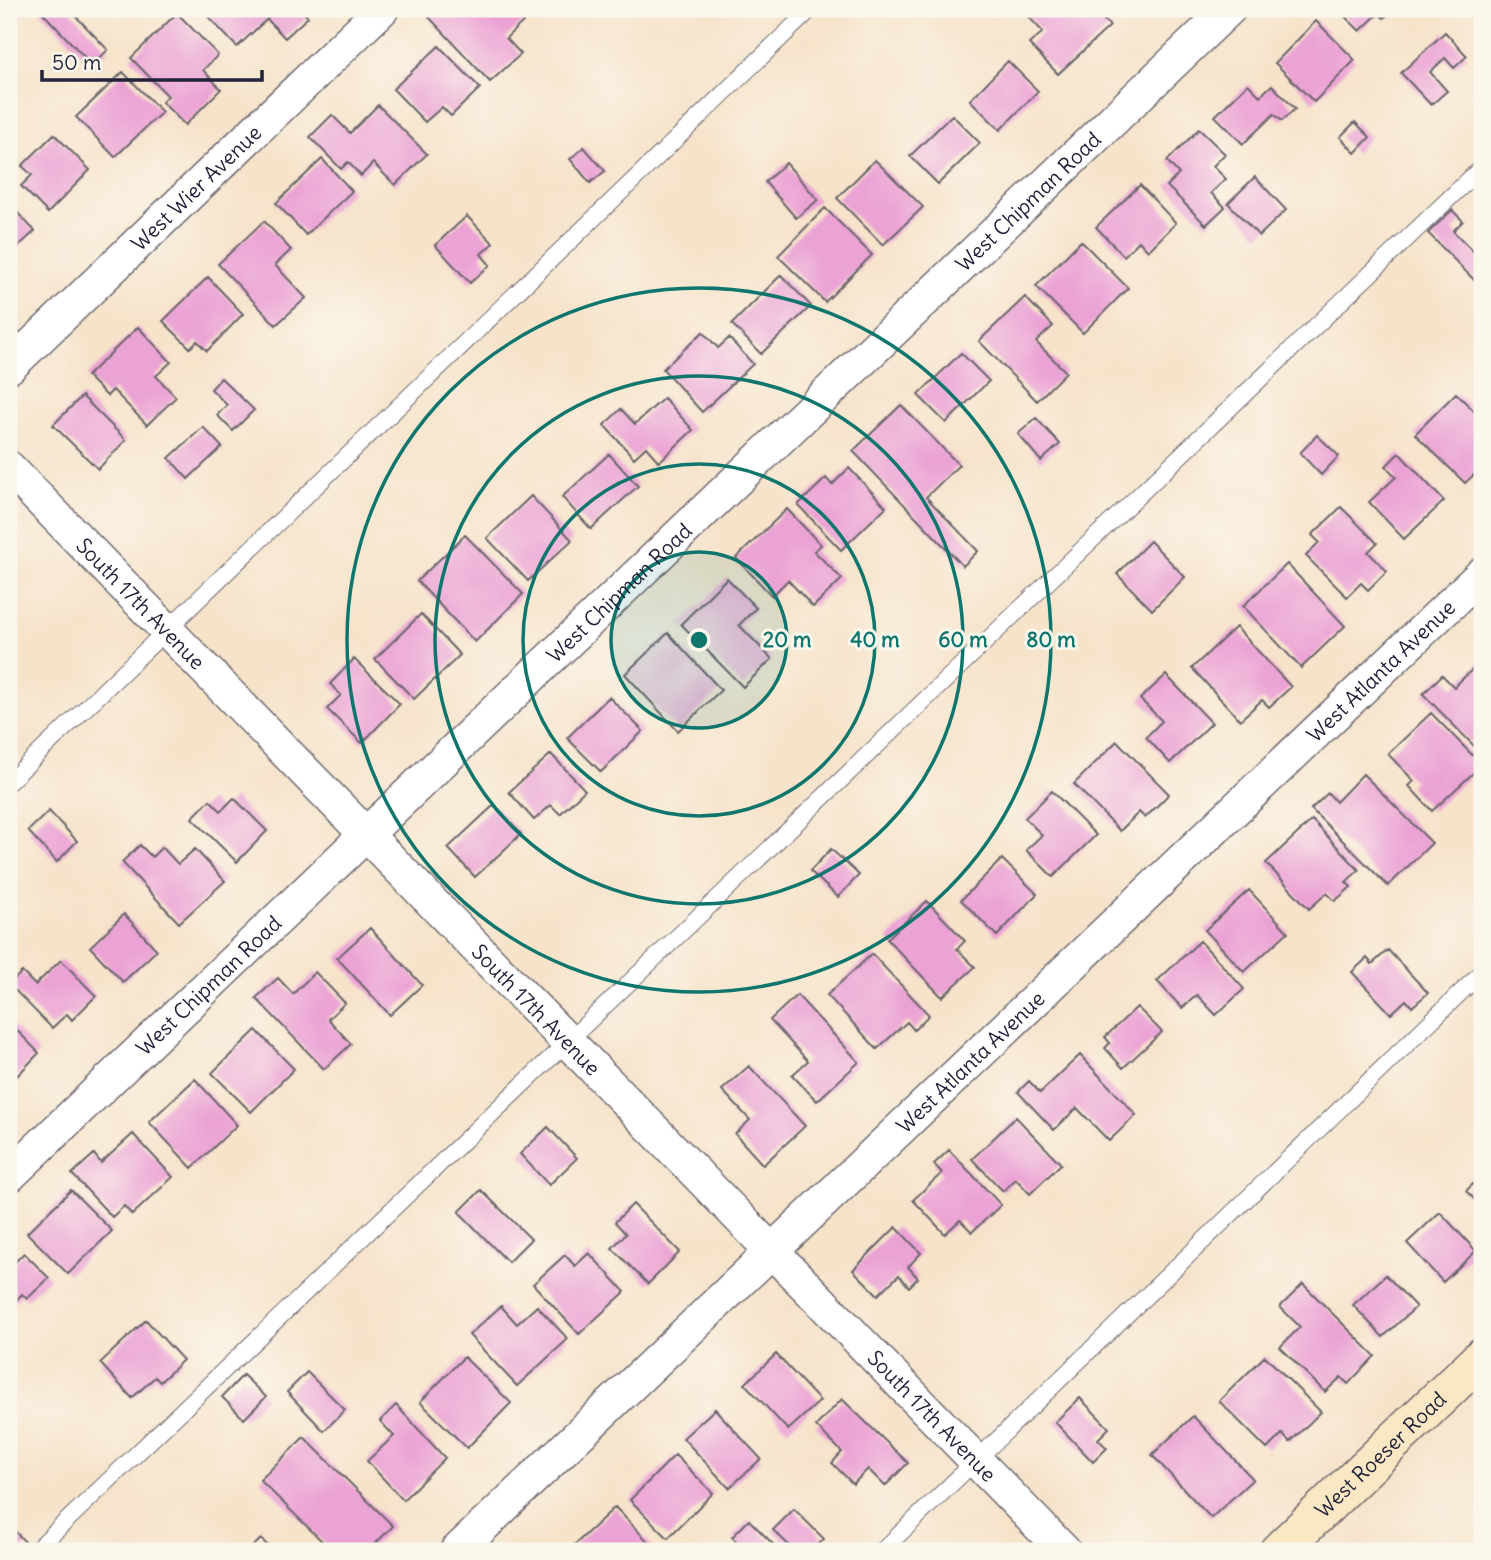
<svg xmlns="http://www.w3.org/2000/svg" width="1491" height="1560" font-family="Delius,sans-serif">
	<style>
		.building { fill: #eba2d4 }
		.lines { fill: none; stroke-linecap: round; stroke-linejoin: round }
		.lane-casing { stroke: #6c666d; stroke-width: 18 }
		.street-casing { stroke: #6c666d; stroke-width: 36 }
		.secondary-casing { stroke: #6c666d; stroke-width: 41 }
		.lane { stroke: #fff; stroke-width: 16 }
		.street { stroke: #fff; stroke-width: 33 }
		.secondary { stroke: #fae7c3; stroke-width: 38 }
		.ring { fill: none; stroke: #0f766e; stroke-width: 3.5 }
		.labels { text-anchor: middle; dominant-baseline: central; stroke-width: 6; stroke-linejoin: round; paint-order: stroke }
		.street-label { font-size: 21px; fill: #22223b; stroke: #fbf7ec }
		.centre { fill: #0f766e; stroke: #fbf7ec; stroke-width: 3.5 }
		.ring-label { font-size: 21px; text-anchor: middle; font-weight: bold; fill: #0f766e; stroke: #fbf7ec; stroke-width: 6; stroke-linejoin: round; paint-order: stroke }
	</style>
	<rect width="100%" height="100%" fill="#fbf7ec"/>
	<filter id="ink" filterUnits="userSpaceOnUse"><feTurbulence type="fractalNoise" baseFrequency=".0143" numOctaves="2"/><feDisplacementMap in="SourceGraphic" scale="14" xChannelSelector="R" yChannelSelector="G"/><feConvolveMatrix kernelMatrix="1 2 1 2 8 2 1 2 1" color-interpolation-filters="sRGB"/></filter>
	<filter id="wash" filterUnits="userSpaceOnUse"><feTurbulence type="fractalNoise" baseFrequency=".00686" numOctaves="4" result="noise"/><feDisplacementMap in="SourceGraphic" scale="28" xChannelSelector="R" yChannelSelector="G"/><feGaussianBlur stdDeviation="1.57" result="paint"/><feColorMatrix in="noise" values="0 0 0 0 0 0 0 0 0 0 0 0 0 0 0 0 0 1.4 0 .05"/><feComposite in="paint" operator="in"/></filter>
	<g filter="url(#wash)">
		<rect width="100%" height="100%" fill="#f6e3ca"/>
		<g id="blocks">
			<path class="building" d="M39,9H69L108,50L92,65Z
				M201,9H301L308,17L285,38L267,19L237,47Z
				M438,9H457L461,14L467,9H515L525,20L506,38L521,54L490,82L429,17Z
				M1026,9H1093L1110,26L1058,74L1029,44L1043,32L1023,11Z
				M1337,9H1393L1384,18L1379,13L1360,31Z
				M177,13L218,55L203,70L221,89L185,125L162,102L168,96L131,58Z
				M1316,21L1355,60L1314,102L1275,63Z
				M1445,32L1467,56L1454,68L1445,58L1430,72L1447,91L1431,105L1401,73Z
				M439,46L480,88L451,116L442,107L425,122L393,89Z
				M1008,61L1038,91L1000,130L970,100Z
				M123,72L162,112L115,157L76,117Z
				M1248,84L1260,96L1272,85L1295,109L1282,121L1274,114L1243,144L1215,116Z
				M378,105L427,154L395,185L373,163L361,176L348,162L341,169L310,137L332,115L350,133Z
				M952,115L980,143L938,184L910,156Z
				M1355,122L1370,137L1355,153L1340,137Z
				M1199,129L1225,154L1213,166L1226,179L1211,193L1225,207L1206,225L1167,186L1179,174L1167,161Z
				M54,134L90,170L48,213L21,186L32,175L22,166Z
				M584,147L605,171L590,183L570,159Z
				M322,159L352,191L306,235L276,203Z
				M875,160L923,207L883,245L837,198Z
				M786,163L818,200L796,218L765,182Z
				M1255,177L1286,210L1259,236L1228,203Z
				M1140,185L1176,223L1148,251L1139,241L1124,256L1096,227Z
				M9,204L35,231L9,255Z
				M825,208L872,255L825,302L778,256Z
				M1452,210L1463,221L1453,231L1482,260V288L1428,233Z
				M467,216L493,243L481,254L490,265L470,283L435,245Z
				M264,221L291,250L275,265L306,298L276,325L218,264Z
				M1081,241L1128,288L1083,333L1036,286Z
				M781,275L811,306L761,354L732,324Z
				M208,277L243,314L207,351L197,341L190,348L163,321Z
				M1025,297L1053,326L1036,342L1066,372L1037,401L979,341Z
				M138,327L171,362L156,376L176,397L147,425L113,390L107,396L87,376Z
				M703,332L718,348L729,338L753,364L702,412L663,369Z
				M961,353L989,381L946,423L918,395Z
				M221,378L254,410L233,431L217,415L227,405L211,389Z
				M1456,393L1482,419V472L1480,469L1465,483L1415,434Z
				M82,396L126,440L98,469L53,425Z
				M664,398L693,430L659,462L646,447L634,458L604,425L621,409L635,424Z
				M901,405L959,465L926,497L978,551L963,566L853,451Z
				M1036,418L1060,444L1041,461L1018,434Z
				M203,427L222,447L188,479L169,458Z
				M1317,435L1339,456L1321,475L1300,453Z
				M1399,453L1444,501L1404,539L1369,502L1396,477L1386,466Z
				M609,454L638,486L591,529L562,497Z
				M849,468L886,507L841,550L798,505L826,478L832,485Z
				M531,496L572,540L528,581L487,538Z
				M1341,507L1377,543L1368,552L1387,571L1368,590L1361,583L1347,597L1306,556L1319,542L1312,535Z
				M787,509L821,545L814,551L842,579L813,607L788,580L772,596L736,558Z
				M465,535L523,594L475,642L417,581Z
				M1150,541L1185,577L1152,610L1117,574Z
				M1287,564L1345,626L1301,668L1243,606Z
				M727,578L756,608L739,625L772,659L743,687L681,624Z
				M421,614L460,655L414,699L375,659Z
				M1236,627L1291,687L1269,707L1262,700L1240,720L1192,668Z
				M668,633L721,690L678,731L625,674Z
				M354,659L400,704L362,743L327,709L341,695L330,684Z
				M1482,660V754L1423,694L1442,675L1454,687Z
				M1166,675L1212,723L1170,763L1146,737L1162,721L1140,699Z
				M609,697L643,731L601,772L567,738Z
				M1431,713L1482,765L1432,811L1409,786L1414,781L1388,754Z
				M1117,741L1169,794L1145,818L1139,812L1120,831L1074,784Z
				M551,754L585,790L560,814L551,805L534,820L509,792Z
				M1363,774L1432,843L1388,886L1311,809L1328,793L1336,802Z
				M1052,791L1096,835L1053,877L1026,850L1042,835L1025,818Z
				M234,798L267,831L237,862L192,818L210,800L221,811Z
				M494,805L521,834L475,877L448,848Z
				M49,811L77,841L57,862L28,831Z
				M1312,820L1359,870L1346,882L1351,887L1335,901L1327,893L1309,909L1266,863Z
				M140,845L152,857L162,847L178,864L195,849L225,881L179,923L122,862Z
				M831,849L859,875L838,897L810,871Z
				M1002,859L1037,894L997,936L961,900Z
				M1249,890L1288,932L1244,972L1205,930Z
				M927,901L965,941L957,949L975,967L942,997L887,939Z
				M124,914L157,950L123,982L90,947Z
				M370,928L422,985L390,1015L337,958Z
				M1200,941L1244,989L1216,1015L1197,995L1182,1008L1157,981Z
				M1388,950L1428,993L1412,1007L1406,1000L1391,1014L1352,972L1367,958L1372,964Z
				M872,954L929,1015L914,1030L907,1022L877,1049L827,995Z
				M61,960L96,996L72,1020L67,1014L52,1028L9,984L22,972L35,985Z
				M315,972L345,1003L328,1019L351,1044L324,1069L256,998L278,978L293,994Z
				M797,995L859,1062L817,1101L792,1075L808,1061L770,1020Z
				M1137,1007L1162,1032L1123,1068L1105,1048L1110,1043L1105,1037Z
				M9,1022L39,1053L15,1078L9,1072Z
				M256,1030L294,1069L251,1112L212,1073Z
				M1080,1055L1136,1115L1109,1141L1077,1108L1054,1130L1018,1092L1029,1081L1040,1093Z
				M749,1066L805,1126L763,1165L735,1134L750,1120L722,1090Z
				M195,1079L237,1125L192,1168L149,1122Z
				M1016,1117L1061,1164L1030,1194L1016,1179L1003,1191L972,1159Z
				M548,1127L577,1158L549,1185L520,1154Z
				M133,1134L173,1177L132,1215L124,1206L112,1217L72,1174L94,1154L101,1163Z
				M949,1150L1001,1205L972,1232L960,1220L945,1234L913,1200L942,1173L934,1164Z
				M1482,1175V1207L1466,1191Z
				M71,1190L112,1231L68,1274L27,1233Z
				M481,1190L531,1239L508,1262L459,1212Z
				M633,1204L680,1252L648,1284L612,1248L626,1234L615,1222Z
				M1440,1212L1476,1251L1443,1282L1407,1243Z
				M896,1227L921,1253L908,1267L918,1278L909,1287L899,1275L878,1295L853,1270Z
				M24,1253L49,1278L27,1299L22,1294L9,1308V1268Z
				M589,1253L625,1292L579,1334L533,1284L565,1255L575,1266Z
				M1386,1275L1416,1307L1383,1337L1353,1305Z
				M1303,1284L1375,1356L1348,1384L1341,1377L1325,1392L1280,1347L1300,1327L1280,1307Z
				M501,1306L517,1324L537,1306L568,1339L517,1386L469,1335Z
				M146,1320L183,1360L160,1382L155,1377L132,1398L100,1363Z
				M776,1354L820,1401L788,1430L745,1384Z
				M1265,1356L1321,1412L1290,1442L1282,1434L1267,1449L1219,1401Z
				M464,1357L511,1403L467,1448L420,1402Z
				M307,1372L345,1410L324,1431L287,1392Z
				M243,1375L266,1397L244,1419L222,1397Z
				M1080,1398L1109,1428L1098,1439L1107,1448L1093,1462L1055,1422Z
				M842,1399L908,1463L885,1486L868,1469L853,1484L832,1463L842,1452L816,1426Z
				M396,1405L445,1458L403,1500L367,1461L394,1436L380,1421Z
				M715,1409L761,1459L729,1488L683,1438Z
				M1193,1416L1253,1479L1211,1518L1152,1455Z
				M304,1437L393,1526L368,1551H332L260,1480Z
				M675,1455L713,1493L668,1538L630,1500Z
				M615,1507L657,1551H568Z
				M794,1509L824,1539L812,1551H795L773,1530Z
				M749,1520L780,1551H746L732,1537Z
				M9,1525L27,1544L20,1551H9Z
				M261,1539L273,1551H248Z"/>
		</g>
	</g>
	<g filter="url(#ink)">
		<use href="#blocks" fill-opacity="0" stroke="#6c666d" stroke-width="2"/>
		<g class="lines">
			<defs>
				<path id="lane" d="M9,782L811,9
					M35,1551L1482,167
					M882,1551L1482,972"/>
				<g id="street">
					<path id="s1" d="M9,367L382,9"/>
					<path id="s2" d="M9,468L1064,1551"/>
					<path id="s3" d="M9,1176L1229,9"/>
					<path id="s4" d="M457,1551L1482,574"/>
				</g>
				<g id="secondary">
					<path id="s5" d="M1279,1551L1482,1357"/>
				</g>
			</defs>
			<use href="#lane" class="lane-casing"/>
			<use href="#street" class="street-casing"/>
			<use href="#secondary" class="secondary-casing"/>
			<use href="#lane" class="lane"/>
			<use href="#street" class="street"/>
			<use href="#secondary" class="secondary"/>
		</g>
	</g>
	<circle cx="699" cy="640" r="88" fill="#0f766e" fill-opacity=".12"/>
	<g class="ring">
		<circle cx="699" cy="640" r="88"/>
		<circle cx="699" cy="640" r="176"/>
		<circle cx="699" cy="640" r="264"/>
		<circle cx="699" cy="640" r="352"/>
	</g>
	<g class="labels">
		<g class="street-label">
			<text stroke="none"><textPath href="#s1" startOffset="259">West Wier Avenue</textPath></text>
			<text stroke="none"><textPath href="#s3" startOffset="1410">West Chipman Road</textPath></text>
			<text stroke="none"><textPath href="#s3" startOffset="844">West Chipman Road</textPath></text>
			<text stroke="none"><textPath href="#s2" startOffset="189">South 17th Avenue</textPath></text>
			<text stroke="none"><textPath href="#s4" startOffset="1276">West Atlanta Avenue</textPath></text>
			<text stroke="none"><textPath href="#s3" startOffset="276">West Chipman Road</textPath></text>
			<text stroke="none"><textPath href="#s2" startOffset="756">South 17th Avenue</textPath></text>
			<text stroke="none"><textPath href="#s4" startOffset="709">West Atlanta Avenue</textPath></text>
			<text stroke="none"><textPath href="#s2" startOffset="1323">South 17th Avenue</textPath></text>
			<text stroke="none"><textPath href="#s5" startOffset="140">West Roeser Road</textPath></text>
		</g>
	</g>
	<circle cx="699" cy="640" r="10" class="centre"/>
	<g class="ring-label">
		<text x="787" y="647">20 m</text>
		<text x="875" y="647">40 m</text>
		<text x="963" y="647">60 m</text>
		<text x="1051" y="647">80 m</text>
	</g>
	<rect width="1491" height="1560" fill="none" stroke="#fbf7ec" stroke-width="35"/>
	<path d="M42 70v10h220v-10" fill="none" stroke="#22223b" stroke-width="3.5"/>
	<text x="52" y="70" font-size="21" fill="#22223b" stroke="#fbf7ec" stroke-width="5" paint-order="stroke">50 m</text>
</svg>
